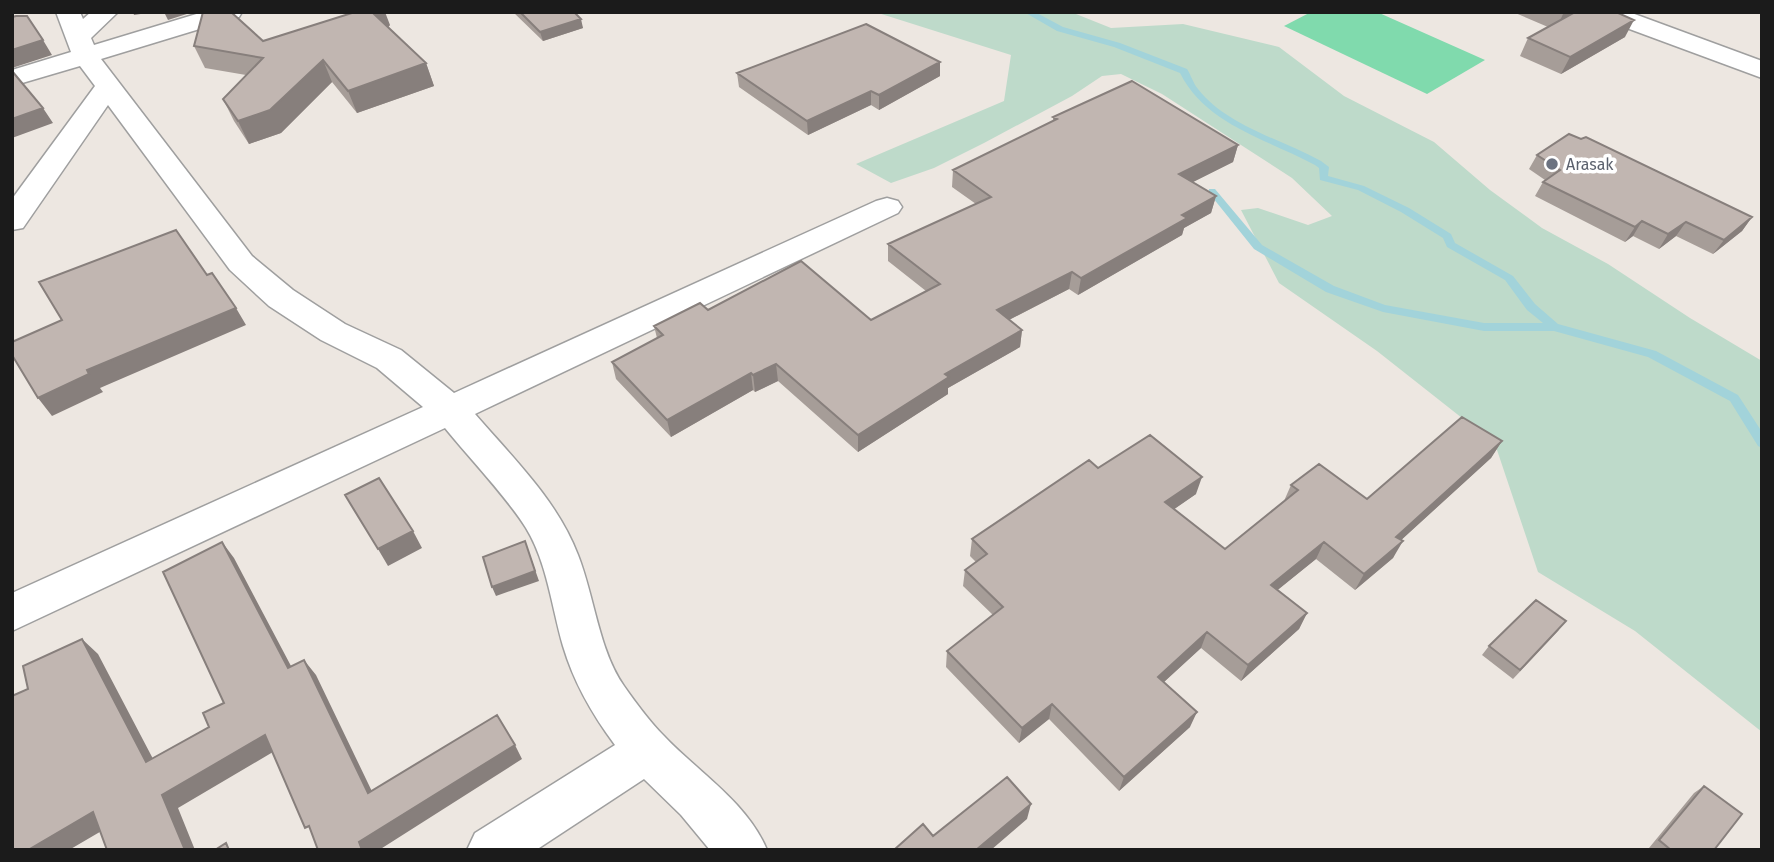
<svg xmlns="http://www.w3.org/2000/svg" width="1774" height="862" font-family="'Fira Sans',sans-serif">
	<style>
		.wetland { fill: #bedaca }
		.pitch { fill: #80daad }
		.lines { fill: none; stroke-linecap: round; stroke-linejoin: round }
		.stream { fill: #a2d3da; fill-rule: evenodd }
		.minor-casing { stroke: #9f9f9f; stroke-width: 3 }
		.minor { fill: #fff; fill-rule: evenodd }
		.wall { fill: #a69d98 }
		.shaded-wall { fill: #877f7c }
		.building { fill: #c1b6b1; stroke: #877f7c; stroke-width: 2 }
		.worship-dot { fill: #6b7280; stroke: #fff; stroke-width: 2.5 }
		.labels { text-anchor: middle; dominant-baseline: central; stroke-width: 7; stroke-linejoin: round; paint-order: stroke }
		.far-worship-label { font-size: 16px; fill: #5b616d; stroke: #fff; text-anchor: start }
	</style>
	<rect width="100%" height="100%" fill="#ede7e1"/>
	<path class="wetland" d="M875,12H1071L1111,28L1183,24L1279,47L1344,96L1434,142L1490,190L1542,228L1608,264L1690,318L1762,361V732L1635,631L1538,572L1495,444L1377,351L1279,283L1241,210L1258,208L1308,225L1332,216L1292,178L1162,94L1121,74L1102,76L1072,96L984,143L934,168L891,183L856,164L1004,101L1011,55Z"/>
	<path class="pitch" d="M1311,12H1377L1485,60L1427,94L1284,26Z"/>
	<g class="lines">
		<path class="stream" d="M1024,12H1035L1063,27L1120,43L1187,69C1191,75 1193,83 1198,89C1227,126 1281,139 1321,161L1329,167L1328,176L1364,186L1409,208L1451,234L1455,243L1513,276L1535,304L1558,324L1656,351L1738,395L1762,432V448L1758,446L1730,401L1648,357L1554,331H1484L1383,312L1326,292L1254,249L1209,193V189H1215L1262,245L1334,286L1385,305L1484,323H1543L1527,310L1505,280L1447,247L1443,238L1401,212L1358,190L1320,180L1319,168L1315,165C1267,139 1206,125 1180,73L1114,47L1057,31Z"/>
		<defs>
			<path id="minor" d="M56,12H80L83,19L91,12H118L91,38L94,45L203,12H242L239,17L101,59L252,256L293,290L345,324L401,350L454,393L876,201L887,198L898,201L902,207L898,213L475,414C513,458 557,500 578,555C594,595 599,651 624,686C636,703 649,721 664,736C698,772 747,802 767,850H710L681,815L644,779L536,850H467L475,833L615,745C592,714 574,683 563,646C552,608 547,562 526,528C506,496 470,459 445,428L12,631V593L423,407L377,368L321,340L269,306L230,270L108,105L23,228L12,230V199L95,86L80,66L12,86V70L71,52Z
				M1594,12H1629L1762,61V78L1597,17Z"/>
		</defs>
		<use href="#minor" class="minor-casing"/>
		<use href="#minor" class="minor"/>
	</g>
	<path class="wall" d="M513,12H574L583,28L543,41Z
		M1513,12H1616L1625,37L1561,74L1520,56L1528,38L1548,27Z
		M390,25L388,27L426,63L434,86L357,113L332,82L281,133L249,144L234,121L223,99L246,75L205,68L194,46L263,41Z
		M940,62V76L879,110L871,105L808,135L739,87L737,73Z
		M1053,117L1238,145L1233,162L1193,182L1216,196L1211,213L1184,228L1182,235L1078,295L1069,289L1009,320L1022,330L1020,347L948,388V394L858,452L778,381L755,392L753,390L671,437L616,379L612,362L657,338L654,326L708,310L871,320L926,291L888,261V244L976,204L952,187L953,170L1053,121Z
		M1537,155L1752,217L1742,231L1713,254L1676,236L1659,249L1633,236L1625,242L1535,196L1543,182L1545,180L1529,169Z
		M1502,441L1491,458L1401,540L1393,558L1355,590L1316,559L1277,590L1307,613L1299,629L1241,681L1201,648L1164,682L1190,727L1119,791L1049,719L1019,743L946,667L947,651L993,615L963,586L965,570L976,562L970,556L972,539L1098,468L1196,494L1174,509L1225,549L1284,501L1291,485L1367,499Z
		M1559,630L1513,679L1482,655L1489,646Z
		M1704,786L1714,850H1652L1649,848L1694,793Z"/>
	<path class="shaded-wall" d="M133,12H154L134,15Z
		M164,12H193L168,20Z
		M373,12H385L390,25L381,35Z
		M1568,12H1592L1556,30L1563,14Z
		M581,19L583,28L543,41L540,32Z
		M1634,20L1625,37L1561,74L1570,57Z
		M43,40L52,55L12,68V50Z
		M323,60L332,82L281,133L249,144L238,121Z
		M940,62V76L879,110V95Z
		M426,63L434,86L357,113L348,91Z
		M871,91V105L808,135L807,121Z
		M43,108L53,123L12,138V119Z
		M1238,145L1233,162L1175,191L1179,174Z
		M1216,196L1211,213L1184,228L1182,235L1078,295L1081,278L1182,215Z
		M1752,217L1742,231L1713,254L1724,240Z
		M1642,221L1633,236L1625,242L1635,227Z
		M1686,222L1676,236L1659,249L1668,234Z
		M1072,272L1069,289L995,327L997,310Z
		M236,308L246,325L100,388L103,392L52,416L38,398L87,370Z
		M1022,330L1020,347L948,388V394L858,452V435L945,374Z
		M776,364L778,381L755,392L753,375Z
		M751,373L753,390L671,437L667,420Z
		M1502,441L1491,458L1387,553L1396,537Z
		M1202,477L1196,494L1160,519L1165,502Z
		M413,531L422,548L388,566L378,549Z
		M525,541L539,581L496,596L492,587Z
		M1403,541L1393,558L1355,590L1364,574Z
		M222,542L234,558L300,683L288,668Z
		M1324,542L1316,559L1264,601L1271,585Z
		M1307,613L1299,629L1241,681L1248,665Z
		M1207,632L1201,648L1153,692L1158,677Z
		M82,639L98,654L162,776L146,762Z
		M304,660L316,675L379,806L368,793Z
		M1052,704L1049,719L1019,743L1022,728Z
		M1197,712L1190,727L1119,791L1124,777Z
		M265,735L278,749L178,808L195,850H185L162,795Z
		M515,745L522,759L379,850H362L359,842Z
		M1031,804L1027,819L991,850H976Z
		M93,812L110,826L69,850H28Z"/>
	<path class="building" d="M203,12H231L263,41L355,12H373V13L426,63L348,91L323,60L270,110L238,121L223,99L263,58L194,46Z
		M520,12H574L581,19L540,32Z
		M1575,12H1616L1634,20L1570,57L1528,38Z
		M16,16H27L43,40L12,50V17Z
		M866,24L940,62L879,95L871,91L807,121L737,73Z
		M12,71L43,108L12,119Z
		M1132,81L1238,145L1179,174L1216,196L1182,215L1187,218L1081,278L1072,272L997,310L1022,330L945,374L949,377L858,435L776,364L753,375L751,373L667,420L612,362L663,335L654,326L700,303L708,310L801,261L871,320L940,284L888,244L991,197L953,170L1057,119L1053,117Z
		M1569,134L1581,139L1586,137L1752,217L1724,240L1686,222L1668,234L1642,221L1635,227L1543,182L1560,170L1537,155Z
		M176,230L207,275L212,273L236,308L87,370L89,374L38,398L12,355V342L62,320L39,282Z
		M1462,417L1502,441L1396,537L1403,541L1364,574L1324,542L1271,585L1307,613L1248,665L1207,632L1158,677L1197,712L1124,777L1052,704L1022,728L947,651L1003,607L965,570L987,554L972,539L1089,460L1098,468L1150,435L1202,477L1165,502L1225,549L1298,490L1291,485L1319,464L1367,499Z
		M379,478L413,531L378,549L345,495Z
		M525,541L535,571L492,587L483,557Z
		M222,542L288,668L304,660L368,793L497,715L515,745L359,842L362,850H318L309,826L305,828L265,735L162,795L185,850H107L93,812L28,850H12V696L28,689L23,666L82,639L146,762L209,727L203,713L224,703L163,572Z
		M1536,600L1566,621L1520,670L1489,646Z
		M1007,777L1031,804L976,850L895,849L923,824L933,836Z
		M1704,786L1742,814L1714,850H1671L1659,840Z
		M226,843L229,850H215Z"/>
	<circle class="worship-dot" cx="1552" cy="164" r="7"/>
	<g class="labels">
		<g class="far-worship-label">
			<text x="1566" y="164">Arasak</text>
		</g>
	</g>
	<rect width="1774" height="862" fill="none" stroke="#1b1b1b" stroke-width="28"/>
</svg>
